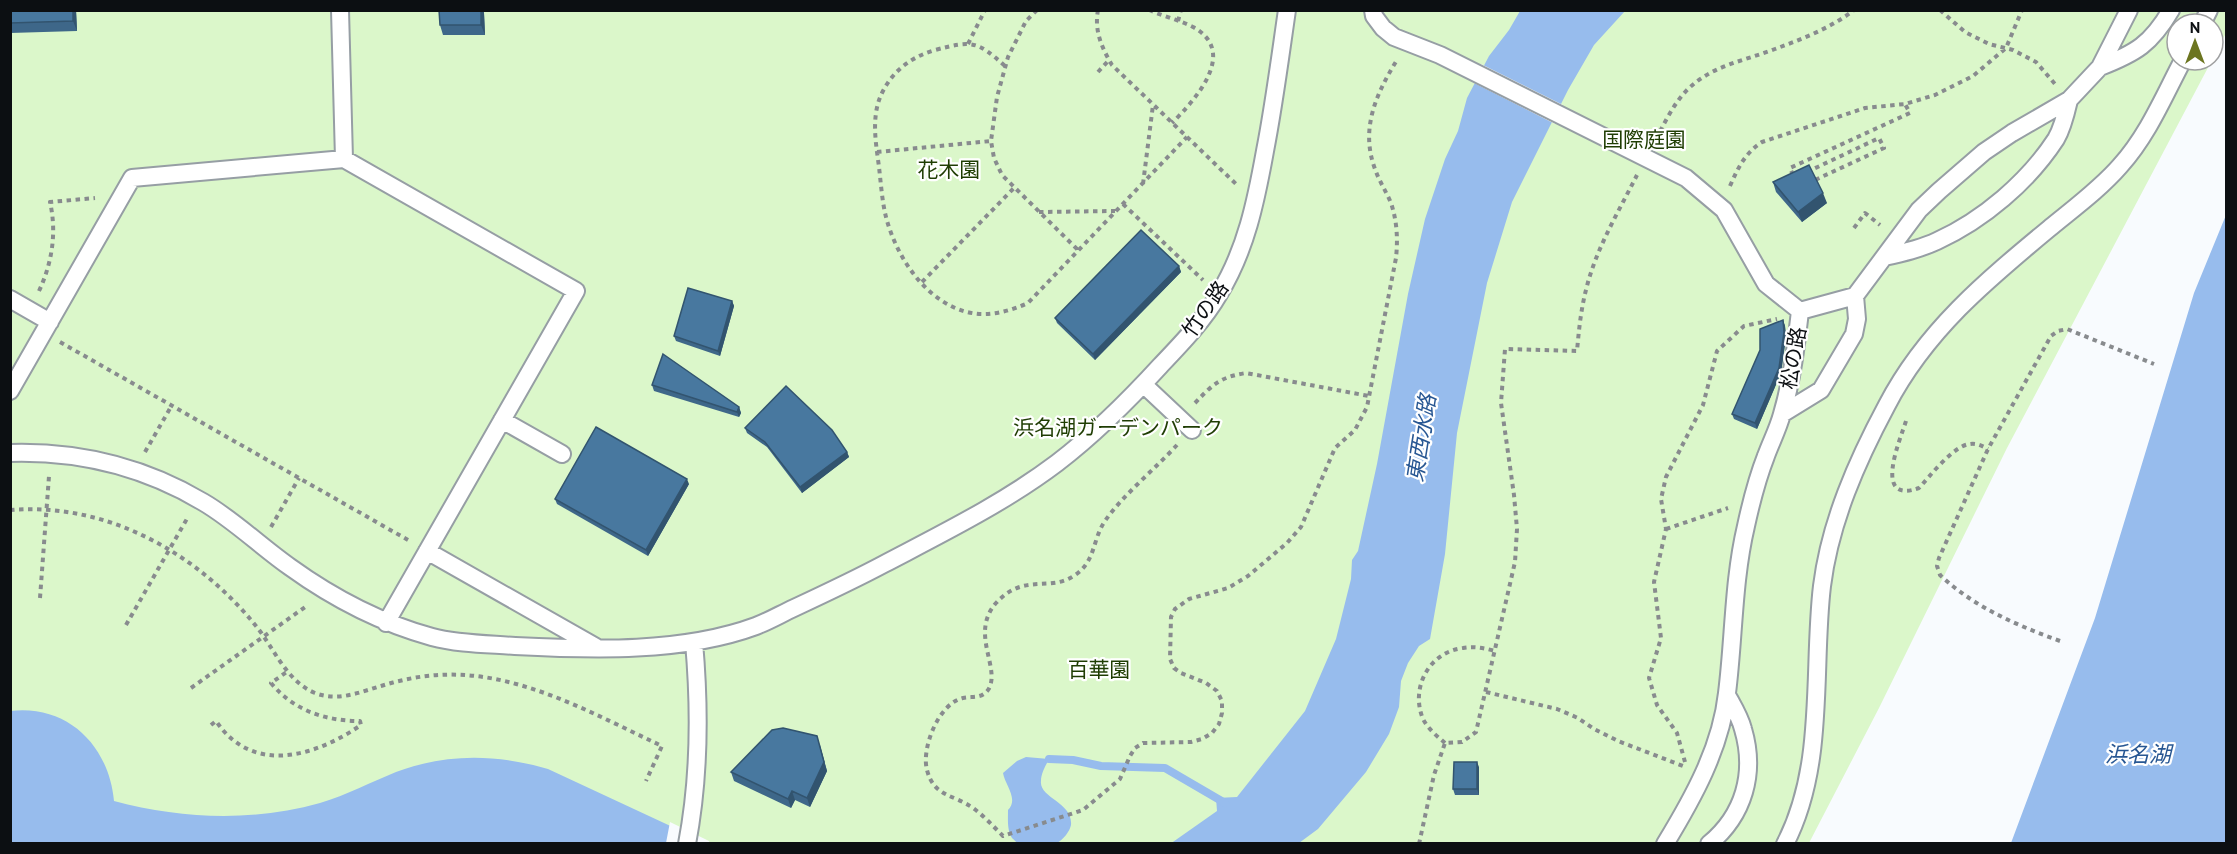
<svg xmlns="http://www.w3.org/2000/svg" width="2237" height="854" font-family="'PT Sans','Noto Sans JP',sans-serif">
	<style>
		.green { fill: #dbf7ca }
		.water { fill: #97bced }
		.pier { fill: #f8fbfe }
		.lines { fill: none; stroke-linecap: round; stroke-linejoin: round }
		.stream { stroke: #97bced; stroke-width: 8 }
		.lane-casing { stroke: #969ea4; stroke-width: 20 }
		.path { stroke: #888b8e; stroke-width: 4; stroke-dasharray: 4.5 4.5; stroke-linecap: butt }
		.lane { stroke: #fff; stroke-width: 16 }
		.wall { fill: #3e6789 }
		.shaded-wall { fill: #32546f }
		.building { fill: #48789f; stroke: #32546f; stroke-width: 1.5 }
		.labels { text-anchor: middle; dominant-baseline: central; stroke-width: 4.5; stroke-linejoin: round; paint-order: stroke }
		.park-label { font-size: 21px; fill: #1f3d03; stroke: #fff }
		.street-label { font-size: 21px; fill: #0c0f12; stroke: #fff }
		.water-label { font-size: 22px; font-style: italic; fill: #285793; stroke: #fff }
	</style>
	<rect width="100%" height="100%" fill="#f8fbfe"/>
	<path class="green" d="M11,11H2226V33L2213,58V24H2177V60H2212L2007,448L1879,708L1809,843H11Z"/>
	<path class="water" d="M1520,11H1625L1594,45L1568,90L1512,202L1487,283L1457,433L1445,554L1430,639L1419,646L1408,663L1401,681L1399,707L1389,734L1366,772L1318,829L1299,843L1170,844L1217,811L1216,798L1237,797L1305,711L1336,639L1351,579L1352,560L1358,551L1377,464L1408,294L1425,219L1445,159L1458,131L1467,98L1489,56L1509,30Z
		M2226,215V843H2011L2095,618L2194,293Z
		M10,711C68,704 109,746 114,801C182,819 252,822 320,803C347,795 371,782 396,772C447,753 496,754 548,769L707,843H11Z
		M1026,757L1049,759C1046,765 1041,773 1041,781C1039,798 1073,802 1071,825C1070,831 1063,840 1057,843C1053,845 1024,845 1019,844C1017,843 1014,840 1012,838C1007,830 1008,820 1008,810C1019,799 1005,785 1003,773L1017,761Z"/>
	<path class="pier" d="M1481,64L1563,105L1555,124L1472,82Z
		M670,822L709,841L710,844L666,843Z"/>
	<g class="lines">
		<path class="stream" d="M1049,759L1073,760L1101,766L1165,768L1225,803"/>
		<defs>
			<path id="lane" d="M340,10L344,159
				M1373,10L1374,16L1383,28L1394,37L1440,55L1686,178L1724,210L1766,284L1800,311
				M2202,24L2209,10
				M2100,67C2136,53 2151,44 2171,10
				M1884,257C1902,253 1920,249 1937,241C1983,220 2028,182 2056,139C2063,127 2066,113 2069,100
				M10,299L50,322
				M1800,311L1855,296L1919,210L1939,191L1984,152L2012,133L2069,100L2100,67L2129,10
				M1143,384L1192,430
				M10,391L132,178L344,159L576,291L386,623
				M1782,414L1821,390L1854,334L1857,319L1855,296
				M502,420L562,454
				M10,453C78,451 144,467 203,502C234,520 260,546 290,567C333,598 381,623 432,637C458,644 488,644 515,646C592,650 683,653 756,626C769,621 781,614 794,608C824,594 854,580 884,564C943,533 1004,503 1057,463C1095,434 1129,400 1161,365C1182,343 1204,320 1219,294C1246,250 1256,201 1265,151C1274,105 1280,58 1287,10
				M427,551L596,647
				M687,844C700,776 700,710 694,642
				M1665,844C1693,798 1721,748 1727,693C1734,638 1733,581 1746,526C1751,503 1757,479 1766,456C1771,442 1778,429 1782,414C1792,380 1796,346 1800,311
				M1709,844C1744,815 1756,773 1743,729C1740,717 1733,706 1727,695
				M1785,844C1826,765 1812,670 1822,586C1830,522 1857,461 1887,405C1926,330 1987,280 2051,227C2074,208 2100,189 2120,166C2148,135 2164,96 2183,60"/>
		</defs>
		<use href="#lane" class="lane-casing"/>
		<path class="path" d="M1037,10L1026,21L1008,57L997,97L991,141L994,158L1002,175L1078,250
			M1098,10C1094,31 1102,48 1112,65L1236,184
			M1149,10C1163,16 1179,20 1193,27C1239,52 1195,100 1172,123
			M1940,10L1965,32L1989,44L2013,50L2036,62L2055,84
			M1178,21L1181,10
			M968,44L985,10
			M1005,66C977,41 973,40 935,50C911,57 892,71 881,95C871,118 876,144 879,167C881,184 882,201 886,217C897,260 931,310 979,314C996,315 1012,310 1028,303L1187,137
			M1098,72L1109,60
			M1656,139C1665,122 1674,103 1688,89C1713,65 1744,61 1775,49C1802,39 1831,28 1854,10
			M877,152L991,141
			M1807,172L1879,138L1884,148L1815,180
			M1793,175L1790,168L1910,113L1905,104
			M1143,184L1153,105
			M1730,186C1738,168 1745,153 1762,142L1865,108L1905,104L1935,95L1973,76L2006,48L2022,10
			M1123,204L1203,280
			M1039,212L1115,211
			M1854,228L1865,213L1880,225
			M922,282L1014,188
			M39,291C52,263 57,233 50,202L95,198
			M60,342L408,540
			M1195,403C1212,385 1220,377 1246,373L1369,396
			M1906,421C1900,440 1872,505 1919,488C1930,476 1954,445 1970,444C1977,443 1982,446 1988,449
			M1177,445C1156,468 1122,496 1105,521C1092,540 1096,561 1075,575C1050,593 1024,572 996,603C969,634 1002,669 988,690C981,699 973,696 963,698C939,703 921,748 927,770C934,797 953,794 973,808C984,816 993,826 1003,836L1083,810L1120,779L1130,756L1135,748L1143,743L1191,742L1202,739L1212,733L1219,724L1222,713V701L1217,691L1206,683L1181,673L1174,668L1170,659L1171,617L1175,609L1189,599L1228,588L1248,576L1287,543L1301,527L1335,448L1355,430L1367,407L1396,258C1398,239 1397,221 1391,203C1386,191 1379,181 1375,169C1360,129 1376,94 1397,60
			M145,452L172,405
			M10,510C107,502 197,553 256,626C274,648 286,681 315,693C338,702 360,692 381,686C400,680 420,676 439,675C518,670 593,714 662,746L646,781
			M271,527L299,478
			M1666,529L1728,508
			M40,598L49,476
			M126,625L188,517
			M2060,641C2016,625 1974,607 1940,575L1937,566L1939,558L1988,449L2051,336L2058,331L2067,329L2154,364
			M191,688L308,605
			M1486,692L1557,709L1578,718L1594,729L1618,741L1683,766
			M211,725L216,721C253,776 316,756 361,725L360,721C325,721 293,710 271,683L288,671
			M1445,743C1437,736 1428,729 1423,719C1410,688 1429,652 1463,648C1474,646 1484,648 1495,651
			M1685,762L1677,733L1657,705L1649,678L1661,638L1654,582L1666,529L1661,499L1666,477L1703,405L1717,351L1744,326L1777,319
			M1419,844L1434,775L1445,743L1462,742L1476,732L1515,562L1517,529L1514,495L1501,403L1505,349L1577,351C1579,329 1581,308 1587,286C1597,247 1619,211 1637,175"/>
		<use href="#lane" class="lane"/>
	</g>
	<path class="wall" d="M10,10H76L77,31L10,33Z
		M439,10H483L484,13L485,35H443L440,25Z
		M1773,182L1827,203L1802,222L1776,192Z
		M1179,266L1181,272L1095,360L1057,323L1055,318Z
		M732,301L734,306L720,356L676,341L674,336Z
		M1783,320L1785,326L1786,337L1781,373L1757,429L1734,419L1732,414Z
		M652,385L739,407L741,413L739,417L654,391Z
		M745,428L847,452L849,457L802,493L767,447L747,433Z
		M689,484L648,556L557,504L555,499Z
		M820,745L827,771L810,807L795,800L791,808L734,781L731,772Z
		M1479,767V795H1455L1453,789Z"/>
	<path class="shaded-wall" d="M73,10H76L77,31L73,21Z
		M481,10H483L484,13L485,35L481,25Z
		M1823,193L1827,203L1802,222L1798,212Z
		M1179,266L1181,272L1095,360L1093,354Z
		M732,301L734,306L720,356L718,351Z
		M1783,320L1785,326L1786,337L1781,373L1757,429L1755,423Z
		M739,407L741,413L739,417L737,412Z
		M847,452L849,457L802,493L800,487Z
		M687,479L689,484L648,556L646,550Z
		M817,736L827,771L810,807L807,798Z
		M1477,762L1479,767V795L1477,789Z
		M792,791L795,800L791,808L788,799Z"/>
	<path class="building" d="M10,10H73V21L10,23Z
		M439,10H481V25H440Z
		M1809,165L1823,193L1798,212L1773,182Z
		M1141,230L1179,266L1093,354L1055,318Z
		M688,288L732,301L718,351L674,336Z
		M1783,320L1784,332L1779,368L1755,423L1732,414L1760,350V329Z
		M663,354L739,407L737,412L652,385Z
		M786,386L832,430L847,452L800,487L765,442L745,428Z
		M596,427L687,479L646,550L555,499Z
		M783,728L817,736L824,762L807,798L792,791L788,799L731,772L772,730Z
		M1454,762H1477V789H1453Z"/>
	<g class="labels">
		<g class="park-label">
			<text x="1644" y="139">国際庭園</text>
			<text x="949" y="169">花木園</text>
			<text x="1118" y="427">浜名湖ガーデンパーク</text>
			<text x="1099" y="669">百華園</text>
		</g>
		<g class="street-label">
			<text transform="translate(1205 309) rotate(-55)">竹の路</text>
			<text transform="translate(1793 358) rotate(-80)">松の路</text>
		</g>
		<g class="water-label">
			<text transform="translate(1421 438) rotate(-81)">東西水路</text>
			<text x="2138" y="754">浜名湖</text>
		</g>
	</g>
	<rect width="2237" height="854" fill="none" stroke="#0c0f12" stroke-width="24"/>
	<g transform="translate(2195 42)"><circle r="28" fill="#ffffff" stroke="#9e9fa0" stroke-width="1.5"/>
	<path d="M0-4.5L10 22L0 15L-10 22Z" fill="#6c7520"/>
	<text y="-9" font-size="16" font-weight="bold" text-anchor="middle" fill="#0c0f12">N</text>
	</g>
</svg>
